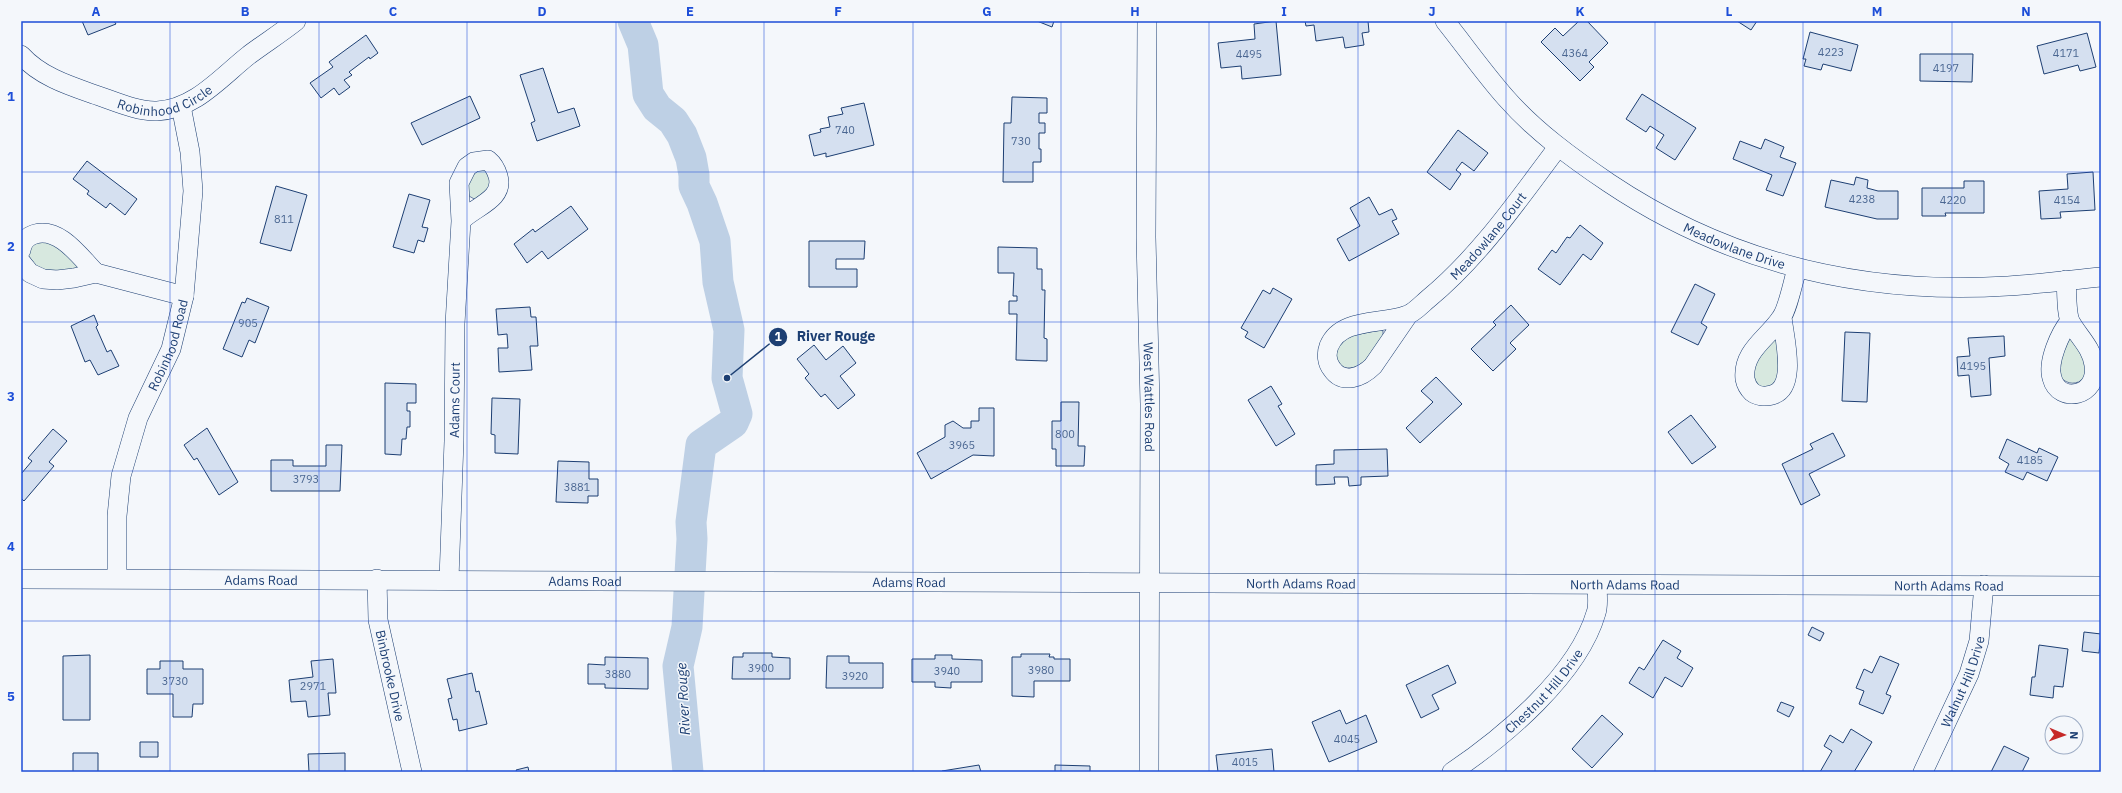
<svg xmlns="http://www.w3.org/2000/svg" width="2122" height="793" font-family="'IBM Plex Sans',sans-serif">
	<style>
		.green { fill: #d7e8df; stroke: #687fa3 }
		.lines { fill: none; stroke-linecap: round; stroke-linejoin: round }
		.river { stroke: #bed0e5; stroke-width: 31 }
		.building { fill: #d5e0f0; stroke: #1d3f73 }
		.minor-casing { stroke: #1d3f73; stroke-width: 20 }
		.minor { stroke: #f4f7fb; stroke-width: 19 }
		.grid { fill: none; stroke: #1d4ed8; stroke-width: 1; stroke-opacity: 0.55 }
		.labels { text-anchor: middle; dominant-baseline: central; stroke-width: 3; stroke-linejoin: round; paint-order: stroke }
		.number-label { font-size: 11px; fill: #4b6792 }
		.street-label { font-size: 13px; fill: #1d3f73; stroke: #f4f7fb }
		.water-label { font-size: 14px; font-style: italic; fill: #1d3f73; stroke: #f4f7fb }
		.leader { fill: none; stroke: #1d3f73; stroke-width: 1.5 }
		.callout-dot { fill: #1d3f73; stroke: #f4f7fb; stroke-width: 1.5 }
		.mark-label { font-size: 12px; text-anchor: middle; font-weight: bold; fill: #fff }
		.callout-label { font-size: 14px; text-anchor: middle; font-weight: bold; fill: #1d3f73; stroke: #f4f7fb; stroke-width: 3; stroke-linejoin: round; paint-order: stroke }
		.neatline { fill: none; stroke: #1d4ed8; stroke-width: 1.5 }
		.grid-label { font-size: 13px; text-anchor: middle; font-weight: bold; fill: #1d4ed8 }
	</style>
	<rect width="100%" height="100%" fill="#f4f7fb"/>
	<path class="green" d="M486,169L494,184L476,200L469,196L467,185L476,171Z
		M51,241L79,265L76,271L39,270L28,255L31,244Z
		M1381,330L1383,331V337C1372,351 1361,375 1340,366L1336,360L1337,346L1349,336Z
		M1777,338L1779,375L1772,386L1762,388L1754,383C1751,361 1762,352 1777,338Z
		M2069,338H2072L2086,363L2085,378C2076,385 2068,385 2060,377L2061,357Z"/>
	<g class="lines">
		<path class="river" d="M633,21L643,45L648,94L657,108L673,121L682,135L691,158L694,175V186L702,203L715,241L718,282L729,330L727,378L737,414L733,423L701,445L691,522L692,539L687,627L678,666L688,772"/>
	</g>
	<path class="building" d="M82,21H114L116,24L88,35Z
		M1037,21H1054L1052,27Z
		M1276,21L1281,75L1242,79L1241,66L1221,68L1218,43L1255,39L1254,24Z
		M1305,21H1368L1369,32L1362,33L1364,45L1345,48L1343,37L1316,41L1314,25L1306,26Z
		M1579,21H1587L1608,43L1589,62L1594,67L1580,81L1541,42L1555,28L1563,36Z
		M1737,21H1757L1751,30Z
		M1810,32L1858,45L1851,71L1823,64L1821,70L1804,66L1806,59H1803Z
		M2087,33L2096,67L2080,71L2078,65L2044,74L2037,46Z
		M366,35L378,53L370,59L369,57L349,72L352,75L344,80L350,87L339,95L334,88L321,98L310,83L333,67L329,62Z
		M1920,54H1973L1972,82L1920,81Z
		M543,68L558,113L574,108L580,126L537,141L531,123L535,121L520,75Z
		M1642,94L1696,128L1675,160L1656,148L1664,135L1650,126L1646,132L1626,119Z
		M470,96L480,118L422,145L411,123Z
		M1012,97L1047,98V113H1039V123H1045V133H1039V149H1041V162H1033V182H1003L1004,123H1011Z
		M864,103L874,145L826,157V153L814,156L809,135L821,132L820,129L830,127L828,117L843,114L841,108Z
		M1458,130L1488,153L1474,171L1462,162L1456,170L1461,174L1450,190L1427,172Z
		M1765,139L1784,147L1780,157L1796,163L1783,196L1766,190L1772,175L1733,159L1740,141L1761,149Z
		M87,161L137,199L125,215L110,203L106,208L87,194L89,191L73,179Z
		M2093,172L2095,210L2060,212L2061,218L2041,219L2039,191L2068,189L2067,174Z
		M1856,177L1868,180L1867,188L1878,191H1898V219H1877L1825,207L1831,180L1854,185Z
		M1964,181H1984V213H1945L1946,216H1922V188H1964Z
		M276,186L307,195L291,251L260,243Z
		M409,194L430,200L422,227L428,228L424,242L418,240L414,253L393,247Z
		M1369,197L1379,215L1392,209L1397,219L1392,221L1399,234L1349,261L1337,239L1360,226L1350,208Z
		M571,206L588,229L548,259L542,251L527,263L514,244L533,229L535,232Z
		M1580,225L1603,243L1591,260L1583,254L1560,285L1538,269L1552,250L1556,253L1567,237L1570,238Z
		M809,241H865L864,259H836V269H857V287H809Z
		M998,247L1037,248V269H1042V290H1045L1044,338L1047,339V361L1016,360L1017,314H1009V301H1017V296H1013L1014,273H998Z
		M1695,284L1715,294L1701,323L1707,327L1698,345L1671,332Z
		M1273,288L1292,299L1264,348L1245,337L1248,332L1241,328L1263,290L1270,294Z
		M247,298L269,307L255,343L249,340L242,357L223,349L242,302L245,303Z
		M1511,305L1529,325L1510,343L1516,349L1493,371L1471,349L1496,325L1493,322Z
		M530,307L531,317H536L538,346H530L532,370L499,372L498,348H508L507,334L498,335L496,309Z
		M94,315L98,325L96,327L107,352L111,350L119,366L98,375L90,360L85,362L71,326Z
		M1845,332L1870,333L1867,402L1842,401Z
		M2004,336L2005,356L1989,358L1991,395L1971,397L1969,375L1958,376L1957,357L1970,356L1968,338Z
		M814,345L826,360L843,346L856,363L840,376L855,395L838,409L825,394L821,397L805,378L809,374L797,359Z
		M1436,377L1462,404L1420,443L1406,428L1433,402L1421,391Z
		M385,383L416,384V403H407V411H410V427H407L406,439H402L401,455L385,454Z
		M1271,386L1282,404L1278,406L1295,434L1276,446L1248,400Z
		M492,398L520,399L518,454L495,453V435L491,434Z
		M1061,402H1079L1078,446H1085L1084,466H1056V449H1052V421H1061Z
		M979,408H994V456L973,455L931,479L917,453L945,437V425L953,421L963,428H971V421H979Z
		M1691,415L1716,447L1692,464L1668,432Z
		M207,428L238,482L219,495L197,458L194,460L184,445Z
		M53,429L67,441L49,462L54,466L24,501L21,498V474L32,461L28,458Z
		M1833,433L1845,456L1809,474L1820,495L1801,505L1782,464L1813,449L1810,444Z
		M2007,439L2037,453L2039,448L2058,457L2047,481L2027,472L2023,480L2005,472L2009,464L1999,458Z
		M326,445H342L340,491H271V460H293V466H326Z
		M1387,449L1388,476L1361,477V485L1349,486L1348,477H1334L1335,484L1316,485V465L1334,464V450Z
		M558,461L589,462V479H598V496H588V503L556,502Z
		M1812,627L1824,633L1820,641L1808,635Z
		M2084,632L2101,634L2099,653L2082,651Z
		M1663,640L1681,651L1677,658L1693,668L1682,687L1665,677L1653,698L1629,683L1639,667L1644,670Z
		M2039,645L2068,649L2063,687L2054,686L2053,698L2030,695L2032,677H2035Z
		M743,653H772V657L790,658V679H732L733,657H743Z
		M1021,654H1050L1049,657H1054V659H1070V681H1034V697L1012,696V657H1021Z
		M90,655V720H63V656Z
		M935,655H952V659L982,660V682H951V688L935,687V682H912V659H935Z
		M827,656H849V663H883V688H826Z
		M1880,656L1899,664L1886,694L1891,696L1883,714L1859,704L1864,691L1856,688L1864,669L1872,673Z
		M605,657L648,658V689L605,688V684H588V664L605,665Z
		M333,659L336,693H328L330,715L308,717L306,701L291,702L289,680L313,677L311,661Z
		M160,661H183V669H203V704H193L192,717H173V694H147V669H160Z
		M1448,665L1456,683L1432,695L1439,709L1421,718L1406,685Z
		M472,673L476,692L479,691L487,724L459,731L457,719L453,720L448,699L452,698L447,679Z
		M1781,702L1794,707L1789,717L1777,711Z
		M1340,710L1346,724L1366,715L1377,742L1329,762L1312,722Z
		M1602,715L1623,734L1592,768L1572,749Z
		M1851,729L1872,742L1854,772H1820L1832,751L1824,746L1830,735L1843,743Z
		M140,742H158V757H140Z
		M2004,746L2029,758L2022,772H1991Z
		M1272,749L1274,772H1218L1216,755Z
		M73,753H98V772H73Z
		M345,753V772H309L308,754Z
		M979,765L981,772H942V771Z
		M1055,765L1090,766V772H1055Z
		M528,767L529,772H517L516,770Z"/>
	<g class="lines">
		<defs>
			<g id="minor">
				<path id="s1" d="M1147,21L1146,237L1150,404L1149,772"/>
				<path id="s2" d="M1445,21C1465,46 1484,73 1506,98C1535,131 1572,158 1609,183C1730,264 1864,295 2008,286C2039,284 2070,280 2101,277"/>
				<path id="s3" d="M21,55C40,76 67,85 93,94C112,100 137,112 157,111C195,109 221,77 249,55C265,43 281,33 296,21"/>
				<path d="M21,250C22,242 28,236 35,234C60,227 80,257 96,273"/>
				<path d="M21,262L30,273L43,279L57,280L74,278L96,273L184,296"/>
				<path d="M2066,280C2067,290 2066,315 2071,323C2079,337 2092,348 2094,365C2099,396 2059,405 2052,378C2047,362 2060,333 2070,321"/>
				<path id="s4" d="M1408,315L1373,366C1362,377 1343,385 1332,369C1327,363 1326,354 1329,346C1341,317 1382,325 1407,315C1414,313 1422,304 1428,299C1480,256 1518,200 1558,147"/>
				<path d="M1782,317C1784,337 1798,388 1772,395C1765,397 1757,396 1752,392C1748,388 1746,384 1745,379C1742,351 1768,338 1781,318C1788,309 1793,281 1797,269"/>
				<path id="s5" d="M117,578V516L121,476L138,418L171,349L184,296L193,191L190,152L181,106"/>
				<path id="s6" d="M21,579L2101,586"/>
				<path id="s7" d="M377,579L378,620L412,772"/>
				<path id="s8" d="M449,579L454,441L455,324L461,221L459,183L467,167L474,162L488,160C494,165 496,169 498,176C505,200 473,207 461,221"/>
				<path id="s9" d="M1452,772C1504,737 1578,675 1596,613C1599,605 1597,594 1597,585"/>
				<path id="s10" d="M1923,772L1969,674L1979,641L1984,585"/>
			</g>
		</defs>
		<use href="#minor" class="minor-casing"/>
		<use href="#minor" class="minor"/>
	</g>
	<path class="grid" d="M170,21V772M319,21V772M467,21V772M616,21V772M764,21V772M913,21V772M1061,21V772M1209,21V772M1358,21V772M1506,21V772M1655,21V772M1803,21V772M1952,21V772M21,172H2101M21,322H2101M21,471H2101M21,621H2101"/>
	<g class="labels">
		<g class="number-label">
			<text x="1831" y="52">4223</text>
			<text x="1575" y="53">4364</text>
			<text x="2066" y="53">4171</text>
			<text x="1249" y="54">4495</text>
			<text x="1946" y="68">4197</text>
			<text x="845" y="130">740</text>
			<text x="1021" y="141">730</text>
			<text x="1862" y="199">4238</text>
			<text x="1953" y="200">4220</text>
			<text x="2067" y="200">4154</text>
			<text x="284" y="219">811</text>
			<text x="248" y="323">905</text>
			<text x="1973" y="366">4195</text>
			<text x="1065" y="434">800</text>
			<text x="962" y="445">3965</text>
			<text x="2030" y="460">4185</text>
			<text x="306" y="479">3793</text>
			<text x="577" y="487">3881</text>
			<text x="761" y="668">3900</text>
			<text x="1041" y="670">3980</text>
			<text x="947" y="671">3940</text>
			<text x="618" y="674">3880</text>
			<text x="855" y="676">3920</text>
			<text x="175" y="681">3730</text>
			<text x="313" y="686">2971</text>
			<text x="1347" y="739">4045</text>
			<text x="1245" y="762">4015</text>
		</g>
		<g class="street-label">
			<text stroke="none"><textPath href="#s3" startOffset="159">Robinhood Circle</textPath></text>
			<text stroke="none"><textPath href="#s4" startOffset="335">Meadowlane Court</textPath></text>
			<text stroke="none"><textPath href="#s2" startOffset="373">Meadowlane Drive</textPath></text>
			<text stroke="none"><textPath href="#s5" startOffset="242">Robinhood Road</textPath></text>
			<text stroke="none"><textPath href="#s1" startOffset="376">West Wattles Road</textPath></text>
			<text stroke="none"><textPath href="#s8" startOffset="179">Adams Court</textPath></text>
			<text stroke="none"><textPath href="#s6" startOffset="240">Adams Road</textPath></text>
			<text stroke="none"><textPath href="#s6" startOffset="564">Adams Road</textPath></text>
			<text stroke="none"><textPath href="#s6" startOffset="888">Adams Road</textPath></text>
			<text stroke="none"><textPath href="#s6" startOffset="1280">North Adams Road</textPath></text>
			<text stroke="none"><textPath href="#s6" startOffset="1604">North Adams Road</textPath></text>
			<text stroke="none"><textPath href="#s6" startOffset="1928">North Adams Road</textPath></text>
			<text stroke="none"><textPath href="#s7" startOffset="98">Binbrooke Drive</textPath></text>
			<text stroke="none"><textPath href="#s10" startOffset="99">Walnut Hill Drive</textPath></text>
			<text stroke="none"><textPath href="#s9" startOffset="123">Chestnut Hill Drive</textPath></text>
		</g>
		<g class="water-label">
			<text transform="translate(683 699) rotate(-93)">River Rouge</text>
		</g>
	</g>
	<path class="leader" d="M727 378L778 337"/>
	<g class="callout-dot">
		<circle cx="727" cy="378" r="4"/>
		<circle cx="778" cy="337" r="10"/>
	</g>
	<g class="mark-label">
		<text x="778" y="341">1</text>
	</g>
	<g class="callout-label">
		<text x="836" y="341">River Rouge</text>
	</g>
	<rect width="2122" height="793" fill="none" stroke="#f4f7fb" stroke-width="44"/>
	<g transform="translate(2064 735) rotate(92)"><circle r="19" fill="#f4f7fb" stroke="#9eadc5"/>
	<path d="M0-3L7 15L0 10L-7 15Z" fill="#c62828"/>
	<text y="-6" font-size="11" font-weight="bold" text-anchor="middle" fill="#1d3f73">N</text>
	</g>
	<rect x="22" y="22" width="2078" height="749" class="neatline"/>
	<g class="grid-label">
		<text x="96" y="16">A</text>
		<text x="245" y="16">B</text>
		<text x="393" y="16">C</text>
		<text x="542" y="16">D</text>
		<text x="690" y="16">E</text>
		<text x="838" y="16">F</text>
		<text x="987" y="16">G</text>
		<text x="1135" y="16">H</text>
		<text x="1284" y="16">I</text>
		<text x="1432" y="16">J</text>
		<text x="1580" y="16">K</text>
		<text x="1729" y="16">L</text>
		<text x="1877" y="16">M</text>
		<text x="2026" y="16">N</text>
		<text x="11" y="101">1</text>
		<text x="11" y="251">2</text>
		<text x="11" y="401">3</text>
		<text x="11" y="551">4</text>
		<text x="11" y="701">5</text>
	</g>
</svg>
